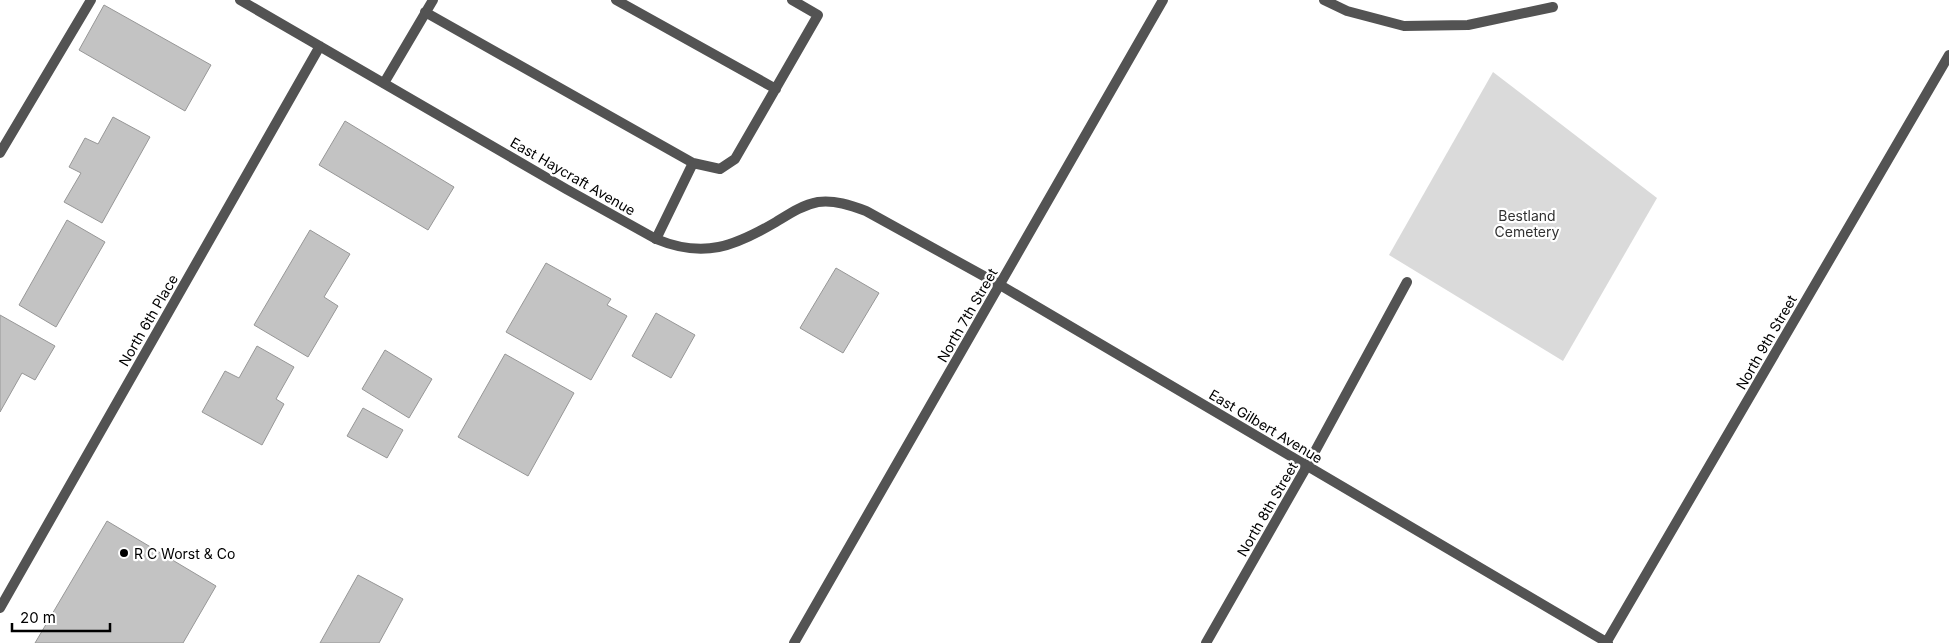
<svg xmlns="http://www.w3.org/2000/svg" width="1949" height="643" font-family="Inter,sans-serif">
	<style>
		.green { fill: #dadada }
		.building { fill: #c3c3c3; stroke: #979797 }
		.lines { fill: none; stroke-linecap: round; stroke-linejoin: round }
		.service { stroke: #535353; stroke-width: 10 }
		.minor { stroke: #535353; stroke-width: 10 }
		.poi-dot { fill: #000; stroke: #fff; stroke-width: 2 }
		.labels { text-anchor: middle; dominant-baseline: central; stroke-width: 4.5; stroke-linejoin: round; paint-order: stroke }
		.street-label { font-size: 14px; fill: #000; stroke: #fff }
		.park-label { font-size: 14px; fill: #313131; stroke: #fff }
		.poi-label { font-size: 14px; fill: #000; stroke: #fff; text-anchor: start }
	</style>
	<rect width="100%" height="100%" fill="#fff"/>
	<path class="green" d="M1493,72L1657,198L1563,361L1389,255Z"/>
	<path class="building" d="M104,5L211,65L185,111L79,50Z
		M113,117L150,137L102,223L64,202L81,173L69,167L85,138L98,144Z
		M345,121L454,187L428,230L319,165Z
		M67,220L105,242L56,327L19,305Z
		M310,230L350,254L324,297L338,306L308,357L254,325Z
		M546,263L611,299L607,305L627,316L591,380L506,332Z
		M836,268L879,293L843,353L800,328Z
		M656,313L695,335L671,378L632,356Z
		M0,315L55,346L35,380L22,373L0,412Z
		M257,346L294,367L276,399L284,404L262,445L202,412L225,371L239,378Z
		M385,350L432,379L409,418L362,389Z
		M505,354L574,393L528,476L458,437Z
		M363,408L403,430L387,458L347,436Z
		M107,521L216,586L183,643H35Z
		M358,575L403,599L379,643H320Z"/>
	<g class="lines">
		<path class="service" d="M616,0L776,89
			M425,12L693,163
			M384,83L433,0
			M0,153L91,0
			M656,239L693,163L720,169L735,159L818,15L792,0"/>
		<path class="minor" d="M240,0L566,189L656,239C704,259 735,246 776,222C789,214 802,205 818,202C835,200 850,205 866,211L1000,285L1608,643
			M1324,0L1347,11L1404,26L1468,25L1553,7
			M0,608L320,46
			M794,643L1163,0
			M1206,643L1307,466L1407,282
			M1606,643L1949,55"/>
	</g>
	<circle class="poi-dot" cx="124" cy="553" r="5"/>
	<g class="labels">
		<g class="street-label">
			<text transform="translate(573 176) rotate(30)">East Haycraft Avenue</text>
			<text transform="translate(967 315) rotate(-60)">North 7th Street</text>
			<text transform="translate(148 320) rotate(-60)">North 6th Place</text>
			<text transform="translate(1766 342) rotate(-60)">North 9th Street</text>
			<text transform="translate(1266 426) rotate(31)">East Gilbert Avenue</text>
			<text transform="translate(1267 509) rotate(-60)">North 8th Street</text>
		</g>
		<g class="park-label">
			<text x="1527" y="215">Bestland<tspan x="1527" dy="16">Cemetery</tspan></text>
		</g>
		<g class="poi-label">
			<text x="134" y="553">R C Worst &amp; Co</text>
		</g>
	</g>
	<path d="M12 623v8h98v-8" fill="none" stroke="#000000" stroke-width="2.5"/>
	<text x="20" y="623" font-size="15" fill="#000000" stroke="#ffffff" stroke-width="4" paint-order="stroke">20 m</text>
</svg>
